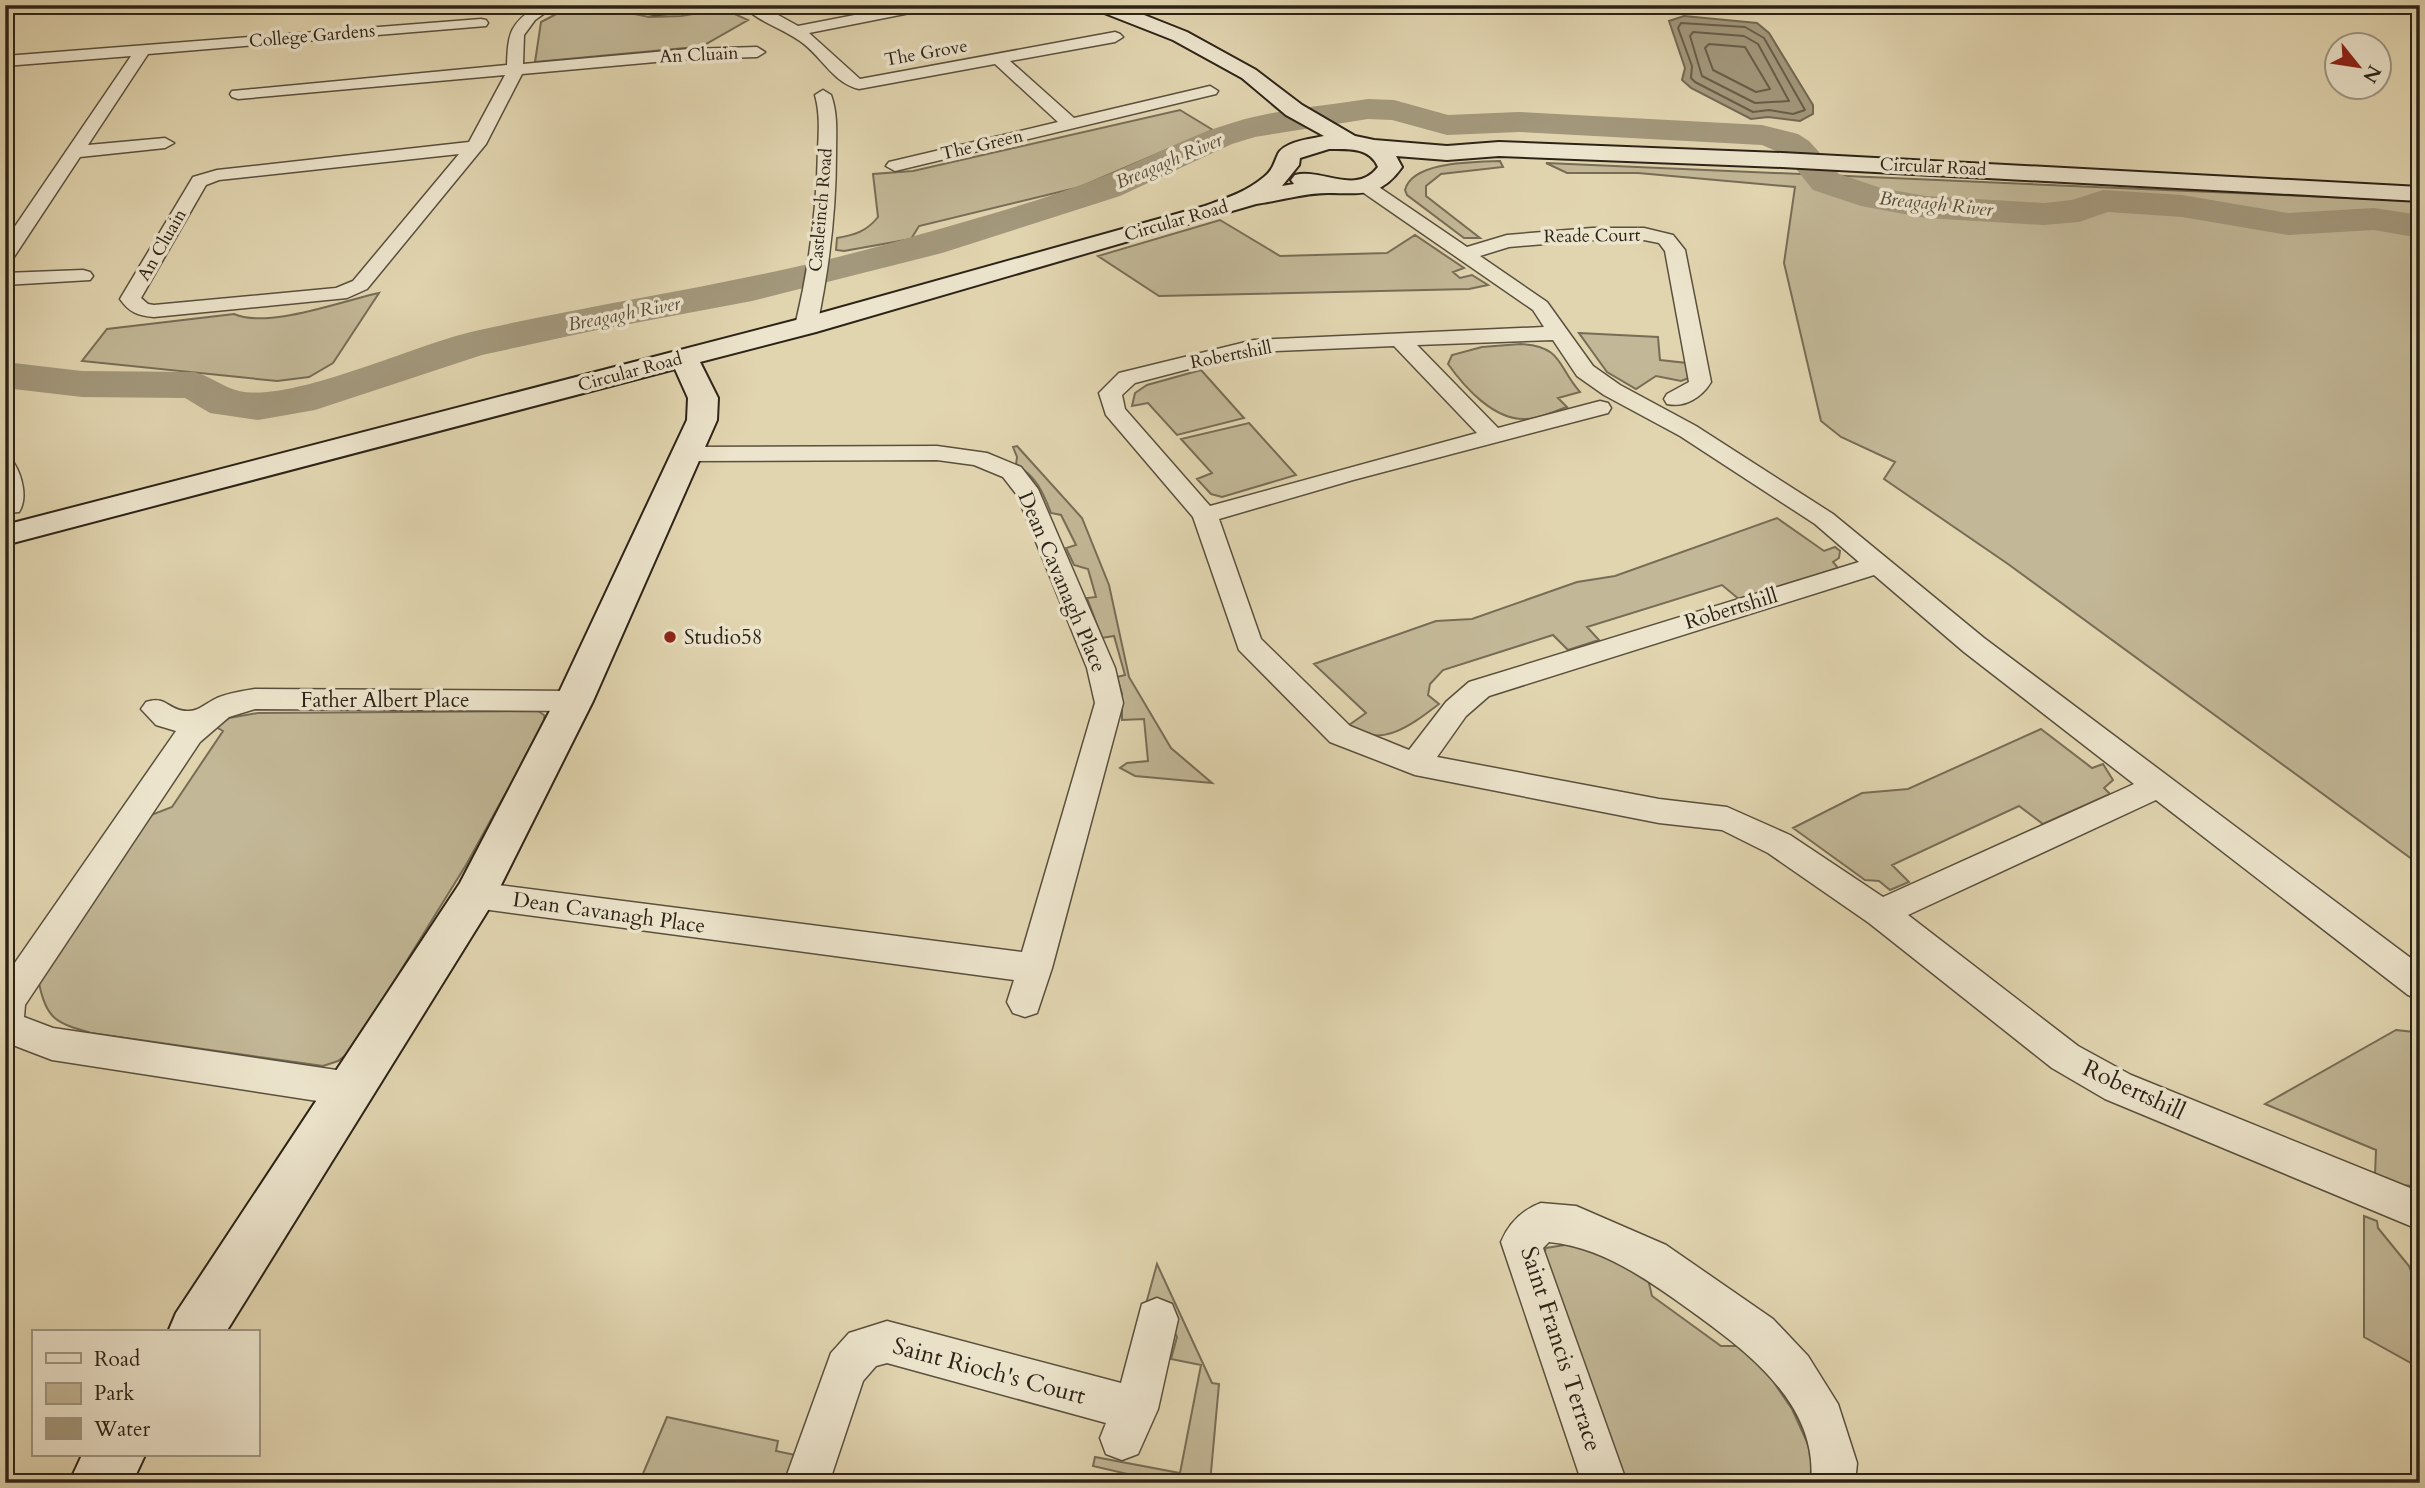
<svg xmlns="http://www.w3.org/2000/svg" width="2425" height="1488" font-family="Cardo,serif">
	<style>
		.green { fill: #c2b796; stroke: #776d56; stroke-width: 2 }
		.water { fill: #a3987c; stroke: #736954; stroke-width: 2 }
		.lines { fill: none; stroke-linecap: round; stroke-linejoin: round }
		.shore { stroke: #685e4a; stroke-width: 2 }
		.river { fill: #a3987c; fill-rule: evenodd }
		.street-casing { stroke: #59503d; stroke-width: 3 }
		.secondary-casing { stroke: #2c2317; stroke-width: 4 }
		.street { fill: #ece4cc; fill-rule: evenodd }
		.secondary { fill: #ece4cc; fill-rule: evenodd }
		.poi-dot { fill: #8f2418; stroke: #ece4cc; stroke-width: 2.5 }
		.labels { text-anchor: middle; dominant-baseline: central; stroke-width: 7; stroke-linejoin: round; paint-order: stroke }
		.far-street-label { font-size: 18px; fill: #2c2317; stroke: #ece4cc }
		.far-water-label { font-size: 19px; font-style: italic; fill: #564c3a; stroke: #ece4cc }
		.street-label { font-size: 21px; fill: #2c2317; stroke: #ece4cc }
		.poi-label { font-size: 21px; fill: #2c2317; stroke: #ece4cc; text-anchor: start }
		.near-street-label { font-size: 24px; fill: #2c2317; stroke: #ece4cc }
	</style>
	<rect width="100%" height="100%" fill="#e1d5b0"/>
	<filter id="stains"><feTurbulence type="fractalNoise" baseFrequency=".00286" numOctaves="4"/><feColorMatrix values="0 0 0 0 .2 0 0 0 0 .09 0 0 0 0 .02 0 0 0 .5 -.17"/></filter>
	<radialGradient id="worn" r=".72"><stop offset=".6" stop-color="#630" stop-opacity="0"/><stop offset="1" stop-color="#630" stop-opacity=".3"/></radialGradient>
	<path class="green" d="M585,7H600L649,17L681,16L724,9L748,20L706,44L696,47L535,62L541,22L562,11Z
		M1180,110L1213,130L1080,187L919,226L911,239L844,251L836,250L837,238C855,235 867,231 878,217L873,174L913,171Z
		M1500,161L1503,167L1441,174L1426,186V196L1480,238H1464L1407,195L1405,190C1412,161 1476,162 1500,161Z
		M1546,163L2420,201V865L2008,564L1884,479L1895,462L1841,437L1821,421L1784,263L1795,187L1638,173H1567Z
		M1220,220L1280,256L1387,253L1415,235L1464,268L1453,272L1460,278L1472,275L1488,285L1469,289L1159,296L1098,256Z
		M379,293L333,363L309,377L277,381L82,361L107,329L234,314C269,329 341,301 379,293Z
		M1579,333L1658,337L1660,360L1687,363L1689,378L1681,381L1656,376L1636,389L1607,372Z
		M1521,344C1563,346 1558,368 1580,392L1558,398L1567,407C1554,411 1539,419 1525,419C1494,420 1465,388 1448,364L1452,355L1482,347Z
		M1201,370L1244,418L1177,435L1148,403L1132,406L1135,393L1147,385Z
		M1249,423L1296,475L1222,497L1211,494L1197,479L1212,473L1181,439Z
		M1017,446L1082,518L1109,585L1129,677L1171,748L1212,783L1135,776L1120,768L1127,763L1148,761L1144,719L1122,720V694L1117,677L1125,675L1114,636L1102,638L1087,598L1096,597L1088,569L1074,565L1066,548L1076,545L1061,515L1051,513C1043,492 1036,476 1016,465L1017,457L1013,447Z
		M1777,518L1824,551L1835,547L1840,551L1839,558L1833,562L1838,568L1740,600L1722,585L1587,627L1599,640L1568,650L1553,635L1443,670L1430,684L1428,695L1439,704C1414,723 1380,751 1349,725L1366,713L1314,664L1436,621L1472,619L1577,582L1615,576Z
		M538,711L544,715L545,722L466,865L351,1051L338,1061L323,1066L91,1033C56,1023 46,1019 39,983L151,815L172,807L223,731L216,727L229,718L258,713Z
		M2041,729L2092,768L2103,764L2113,780L2104,788L2110,794L2043,824L2019,806L1892,865L1909,882L1890,890L1879,881L1865,880L1793,828L1862,793L1908,789Z
		M2396,1030L2414,1032L2420,1036V1184C2404,1189 2390,1182 2375,1175L2376,1150L2265,1104Z
		M2364,1216L2377,1221L2378,1228L2409,1266L2420,1293V1368L2364,1337Z
		M1571,1244L1646,1271L1652,1296L1721,1346H1749L1792,1409L1812,1453L1810,1483H1624L1539,1264L1546,1248Z
		M1157,1264L1212,1383L1219,1384L1210,1483H1166L1093,1466L1095,1457L1180,1473L1201,1365L1171,1359L1177,1337L1168,1318L1144,1311Z
		M667,1417L778,1441L776,1451L805,1457L796,1483H639Z"/>
	<path class="water" d="M1684,16L1757,23L1769,33L1813,105V114L1800,121L1768,117L1751,119L1691,88L1682,80L1685,68L1669,21Z"/>
	<g class="lines">
		<path class="shore" d="M1681,23L1745,27L1764,38L1805,110L1793,114L1769,110L1753,112L1695,82L1691,78L1692,66L1678,28Z
			M1693,32L1744,36L1758,44L1789,101L1755,103L1702,76L1690,36Z
			M1709,44L1745,47L1770,89L1756,92L1713,70L1705,48Z"/>
		<path class="river" d="M1368,99L1394,100L1448,115L1519,112L1762,125L1798,134L1809,141L1839,174L1881,188L1926,196L2044,203L2072,200L2103,190L2182,195L2288,213L2374,208L2420,215V238L2374,230L2288,235L2182,217L2108,212L2079,222L2044,225L1926,218L1861,206L1813,190L1785,155L1762,145L1519,132L1447,135L1392,120L1368,119L1255,137L1232,144L1120,196L942,253L752,301L592,331L482,355L315,410L258,420L210,413L185,398L82,397L5,388V362L82,371L194,372C210,376 223,387 239,391C292,403 416,344 475,331C622,298 774,279 918,235C977,218 1037,202 1094,180C1142,162 1186,136 1235,122C1278,109 1324,106 1368,99Z"/>
		<defs>
			<path id="street" d="M539,5H556L535,20L524,35L523,64L689,49L757,47L765,52L757,57L689,59L522,74L486,144L367,289L347,298L154,317C138,316 129,312 120,299L193,177L217,170L469,142L505,75L238,99L232,97L230,94L232,91L507,65C508,33 510,23 539,5ZM459,154L353,281L336,288L154,305L148,304L141,298L206,185L219,180Z
				M618,5H720L713,9L655,15L620,8Z
				M742,5H760L798,26L906,5H937L930,9L809,33L860,79L1115,32L1120,34L1123,37L1115,42L1010,61L1074,118L1210,86L1218,91L1216,94L895,171L886,166L889,162L1058,122L995,64L859,89C834,83 823,59 804,44C785,29 758,22 742,5Z
				M481,19L486,20L488,23L486,26L148,54L88,145L165,138L174,143L165,148L80,157L12,260L5,262V241L131,56L5,66V56Z
				M823,90L831,95C838,114 836,134 836,154C836,212 829,269 817,326L813,330H799L795,326C809,268 817,209 818,149C819,131 820,112 815,95Z
				M1364,180L1370,181L1467,247L1507,235L1592,228H1644L1673,235L1685,250L1711,382C1702,397 1685,408 1667,404L1664,399L1667,394L1689,382L1665,251L1659,243L1644,240H1592L1509,247L1480,256L1547,302L1593,366L1620,385L1696,426L1833,514L1984,638L2420,965V1000L2408,995L2156,800L1908,915L2078,1046L2131,1075L2420,1192V1230L2105,1099L2052,1068L1869,923L1768,853L1722,830L1659,823L1415,775L1330,742L1239,650L1193,517L1106,415L1099,393L1119,373L1254,340L1544,327L1533,310L1358,189L1355,185ZM1553,340L1577,376L1604,395L1680,436L1815,524L1859,562L1469,682L1446,702L1409,750L1350,726L1261,639L1219,519L1353,480L1608,413L1611,408L1608,403L1600,401L1498,428L1417,345ZM1394,346L1477,433L1210,506L1125,409L1122,395L1135,383L1254,352ZM1874,575L1964,652L2134,784L1883,897L1790,835L1727,807L1659,799L1437,757L1466,716L1489,696Z
				M83,270L90,272L93,276L90,280L5,285V273Z
				M937,446L987,453L1021,467L1038,489L1115,668L1123,703L1052,968L1037,1013L1025,1017L1013,1013L1007,1002L1014,980L475,908L463,904L459,895L463,886L475,882L1022,952L1095,703L1087,668L1017,495L1003,477L974,465L937,460L689,461L681,459L677,454L681,449L689,447Z
				M5,461L14,463C22,476 28,498 19,512L5,513Z
				M255,689L574,691L584,694L588,701L584,708L574,711L255,709L229,717L200,742L25,1005L24,1017L53,1028L350,1072L363,1077L368,1089L363,1101L350,1106L52,1060L5,1042V977L176,731L156,725L141,709L146,702C167,695 168,711 187,711C198,712 206,703 217,698C229,693 242,691 255,689Z
				M1541,1203L1576,1206L1666,1245L1773,1319L1808,1356L1838,1404L1857,1463L1855,1483H1811C1819,1403 1744,1349 1687,1308C1645,1278 1601,1247 1549,1242L1543,1248L1627,1483H1582L1501,1242C1509,1223 1522,1210 1541,1203Z
				M1157,1298L1172,1304L1178,1319L1158,1409L1138,1454L1122,1460L1106,1454L1100,1438L1106,1423L887,1363L876,1366L863,1381L829,1483H784L831,1353L849,1333L887,1321L1121,1383L1142,1304Z"/>
			<path id="secondary" d="M1092,5H1119L1187,32L1256,70L1302,105L1355,136L1374,140L1447,146L1499,142L1782,153L2420,187V201L1782,167L1499,156L1447,160L1396,156L1402,167C1380,198 1361,193 1328,193C1304,193 1279,201 1256,204L816,332L700,362L718,398L717,420L593,701L490,907L226,1332H168L176,1313L460,883L555,701L687,420L688,398L675,369L5,545V525L796,320L1205,206C1227,198 1246,192 1264,177C1273,170 1274,163 1278,154C1285,141 1311,139 1324,136L1286,115L1242,78L1173,40L1094,9ZM1329,149C1348,149 1370,147 1378,167C1356,196 1322,168 1295,175L1291,180L1294,184L1282,186L1299,165L1300,158Z
				M82,1455H145L132,1483H69Z"/>
		</defs>
		<use href="#street" class="street-casing"/>
		<use href="#secondary" class="secondary-casing"/>
		<use href="#street" class="street"/>
		<use href="#secondary" class="secondary"/>
	</g>
	<circle class="poi-dot" cx="670" cy="637" r="7"/>
	<g class="labels">
		<g class="far-street-label">
			<text transform="translate(312 36) rotate(-5)">College Gardens</text>
			<text transform="translate(926 53) rotate(-10)">The Grove</text>
			<text transform="translate(699 55) rotate(-3)">An Cluain</text>
			<text transform="translate(982 145) rotate(-13)">The Green</text>
			<text transform="translate(1933 167) rotate(3)">Circular Road</text>
			<text transform="translate(821 210) rotate(-85)">Castleinch Road</text>
			<text transform="translate(1176 221) rotate(-16)">Circular Road</text>
			<text transform="translate(1592 236) rotate(-1)">Reade Court</text>
			<text transform="translate(162 245) rotate(-60)">An Cluain</text>
			<text transform="translate(1231 355) rotate(-11)">Robertshill</text>
			<text transform="translate(630 372) rotate(-15)">Circular Road</text>
		</g>
		<g class="far-water-label">
			<text transform="translate(1169 161) rotate(-23)">Breagagh River</text>
			<text transform="translate(1936 204) rotate(6)">Breagagh River</text>
			<text transform="translate(624 314) rotate(-11)">Breagagh River</text>
		</g>
		<g class="street-label">
			<text transform="translate(1062 582) rotate(67)">Dean Cavanagh Place</text>
			<text transform="translate(1731 609) rotate(-17)">Robertshill</text>
			<text x="385" y="700">Father Albert Place</text>
			<text transform="translate(609 913) rotate(8)">Dean Cavanagh Place</text>
		</g>
		<g class="poi-label">
			<text x="684" y="637">Studio58</text>
		</g>
		<g class="near-street-label">
			<text transform="translate(2134 1090) rotate(25)">Robertshill</text>
			<text transform="translate(1561 1349) rotate(72)">Saint Francis Terrace</text>
			<text transform="translate(989 1371) rotate(15)">Saint Rioch's Court</text>
		</g>
	</g>
	<rect width="2425" height="1488" fill="none" stroke="#e1d5b0" stroke-width="28"/>
	<rect x="7" y="7" width="2411" height="1474" fill="none" stroke="#2c2317" stroke-width="3.5"/>
	<rect x="14" y="14" width="2397" height="1460" fill="none" stroke="#2c2317" stroke-width="2"/>
	<rect x="32" y="1330" width="228" height="126" fill="#ece4cc" stroke="#9f9784" stroke-width="2"/>
	<rect x="46" y="1353" width="35" height="10" fill="#ece4cc" stroke="#9f9784" stroke-width="2"/>
	<text x="94" y="1366" font-size="21" fill="#2c2317">Road</text>
	<rect x="46" y="1383" width="35" height="21" fill="#c2b796" stroke="#9f9784" stroke-width="2"/>
	<text x="94" y="1400" font-size="21" fill="#2c2317">Park</text>
	<rect x="46" y="1418" width="35" height="21" fill="#a3987c" stroke="#9f9784" stroke-width="2"/>
	<text x="94" y="1436" font-size="21" fill="#2c2317">Water</text>
	<g transform="translate(2358 66) rotate(120)"><circle r="33" fill="#ece4cc" stroke="#9f9784" stroke-width="2"/>
	<path d="M0-5L12 26L0 18L-12 26Z" fill="#8f2418"/>
	<text y="-10" font-size="19" font-weight="bold" text-anchor="middle" fill="#2c2317">N</text>
	</g>
	<rect width="100%" height="100%" filter="url(#stains)"/>
	<rect width="100%" height="100%" fill="url(#worn)"/>
</svg>
